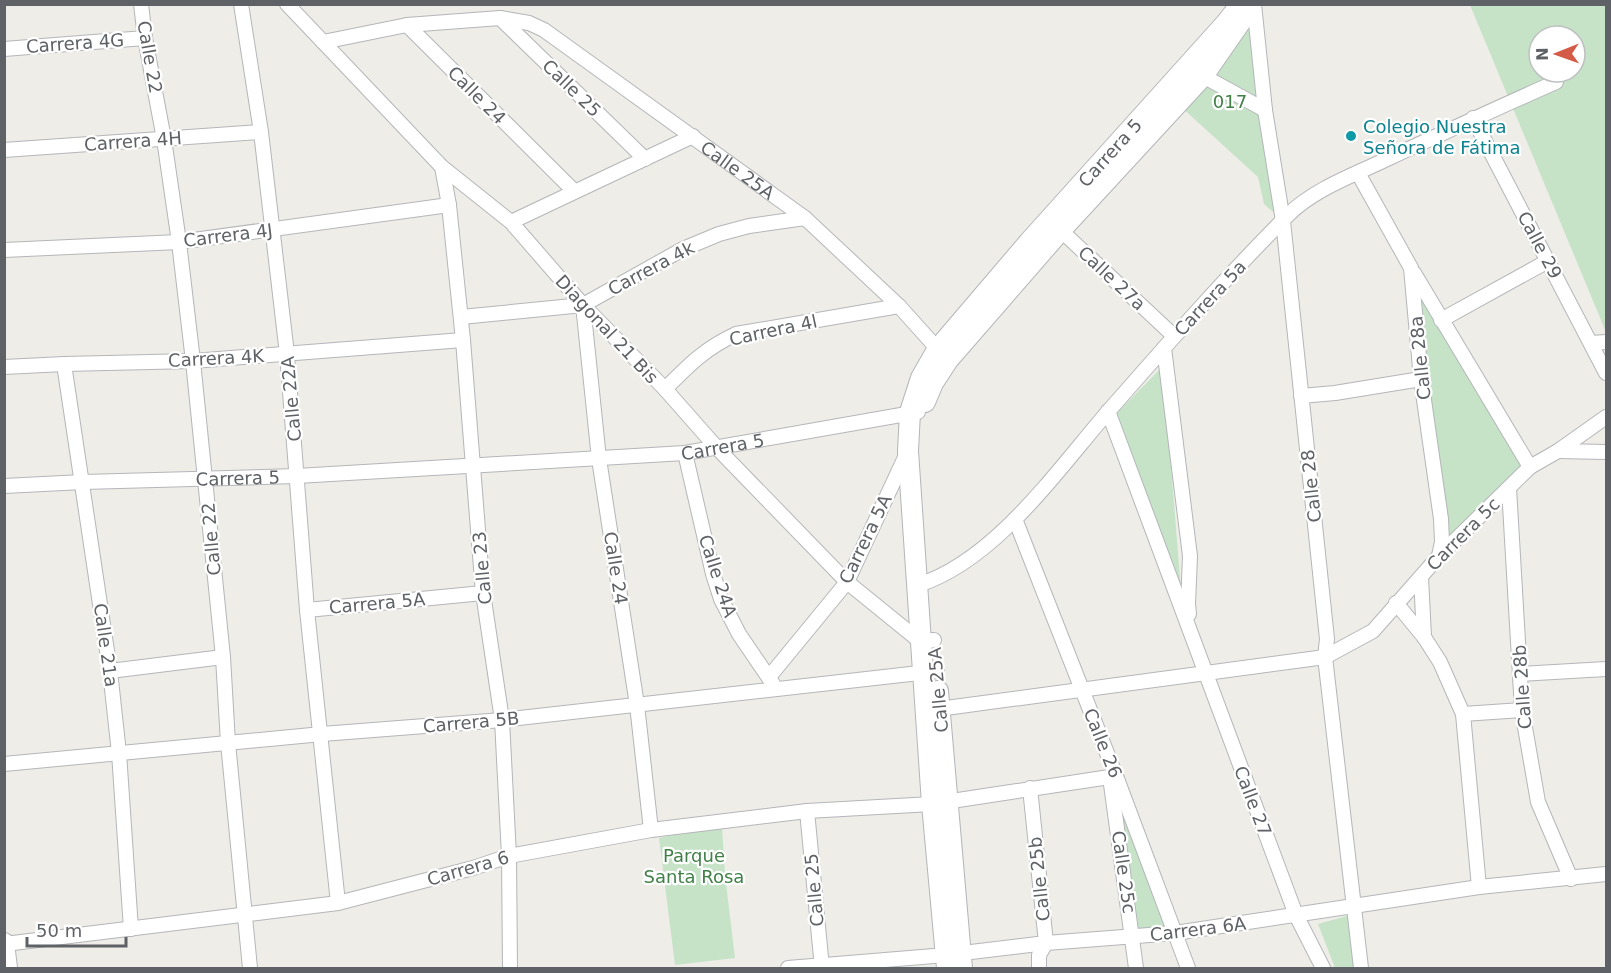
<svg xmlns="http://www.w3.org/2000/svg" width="1611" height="973" font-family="'DejaVu Sans',sans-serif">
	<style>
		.green { fill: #c6e3c8; fill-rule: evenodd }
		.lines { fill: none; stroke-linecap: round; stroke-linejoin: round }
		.street-casing { stroke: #b4b6b9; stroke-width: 16 }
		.secondary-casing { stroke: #b3b5b9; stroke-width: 22 }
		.street { stroke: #fff; stroke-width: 14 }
		.secondary { stroke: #fff; stroke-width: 20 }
		.culture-dot { fill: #0f9aa8; stroke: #fff; stroke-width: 2 }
		.labels { text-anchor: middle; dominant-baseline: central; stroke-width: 4.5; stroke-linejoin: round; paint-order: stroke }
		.street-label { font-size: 18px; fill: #5e6165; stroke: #fff }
		.park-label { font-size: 18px; fill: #418148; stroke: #fff }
		.culture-label { font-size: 18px; fill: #0d838f; stroke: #fff; text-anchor: start }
	</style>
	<rect width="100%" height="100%" fill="#eeede7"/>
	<path class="green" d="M1470,5H1606V332ZM1539,36H1575V72H1539Z
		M1256,13L1279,217L1264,204L1258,177L1179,105Z
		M1411,268L1530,467L1439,556Z
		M1163,366L1181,590L1115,415Z
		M1114,782L1167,927L1137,930Z
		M708,828H722L725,875L735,958L675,965L659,838Z
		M1354,914L1355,968H1335L1318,924Z"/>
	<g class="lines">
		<defs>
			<g id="street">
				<path d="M141,4L145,38L164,139L179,242L193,361L223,657L228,743L250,968"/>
				<path d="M241,4L261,132L287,354L307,610L338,903"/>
				<path d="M287,4L442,167L511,222L583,305L665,389L717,448L847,582L921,642L934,640"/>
				<path d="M1254,4L1265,110L1283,221L1327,639L1325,657L1361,968"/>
				<path d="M500,18L645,159"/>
				<path d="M407,25L574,191"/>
				<path id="s1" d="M323,42L407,25L500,18L529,23L544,30L805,218L899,306L943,355"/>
				<path d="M4,49L145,38"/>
				<path d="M1203,76L1265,110"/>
				<path d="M1473,118L1606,373"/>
				<path d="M4,150L261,132"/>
				<path d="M442,167L449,205L463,340L483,593L502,720L509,856L510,968"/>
				<path d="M1358,173L1411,268L1421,379L1441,519L1442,542L1439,556"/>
				<path d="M511,222L693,136"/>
				<path d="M1055,225L1174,336"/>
				<path d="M4,250L179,242L449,205"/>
				<path d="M1414,273L1530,467"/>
				<path d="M583,305L599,459L637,705L651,830"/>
				<path d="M461,317L583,305L683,249L719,234L749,226L805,218"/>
				<path d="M1441,320L1548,261"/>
				<path d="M1591,343L1606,342"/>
				<path d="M1164,348L1190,556L1188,604L1189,614"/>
				<path d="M64,364L110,671L119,753L131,929"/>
				<path d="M4,367L64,364L193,361L463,340"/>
				<path d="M665,389C689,365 704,349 736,334L899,306"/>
				<path d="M1301,396L1335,393L1421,379"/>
				<path d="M1108,411L1296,915L1323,968"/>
				<path d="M1558,451L1606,452"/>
				<path d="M685,453L713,574L721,599L739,634L773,684"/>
				<path id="s2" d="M4,486L83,482L297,476L685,453L918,412"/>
				<path d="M1509,488L1522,710L1538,802L1571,879"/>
				<path d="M1015,519L1116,776L1188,968"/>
				<path d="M1421,577L1424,637"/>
				<path d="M918,585C997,560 1060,466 1113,406C1170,341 1227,276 1288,215C1314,189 1354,175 1387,159C1443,133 1499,107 1556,82"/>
				<path d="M1396,603L1424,637L1440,662L1463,714L1479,887"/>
				<path d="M307,610L483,593"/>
				<path d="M110,671L223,657"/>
				<path d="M1521,674L1606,669"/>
				<path d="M769,677L847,582L907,453"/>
				<path d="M931,710L1325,657L1373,631L1439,556L1530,467L1558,451L1606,417"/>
				<path d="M1463,714L1522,710"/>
				<path d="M4,764L322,734L502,720L937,671"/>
				<path d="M1110,777L1136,968"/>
				<path d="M1030,788L1046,943L1039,955V968"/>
				<path d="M807,811L822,968"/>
				<path d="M5,944L338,903L473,868L509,856L651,830L807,811L932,804L1116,776"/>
				<path d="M788,968L946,955L1046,943L1175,933L1479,887L1606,874"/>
			</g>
			<g id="secondary">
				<path d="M925,402L933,383L948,360L1061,230L1203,76L1244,17"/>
				<path d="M938,691L962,968"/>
				<path d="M4,943L7,968"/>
				<path id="s3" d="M947,968L932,804L908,451L910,412L921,378L937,350L1029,242L1226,23L1241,4"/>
			</g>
		</defs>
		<use href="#street" class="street-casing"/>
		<use href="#secondary" class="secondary-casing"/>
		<use href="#street" class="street"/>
		<use href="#secondary" class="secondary"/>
	</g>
	<circle class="culture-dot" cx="1351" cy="136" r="6"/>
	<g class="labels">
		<g class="street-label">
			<text transform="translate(75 43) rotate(-4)">Carrera 4G</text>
			<text transform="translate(150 57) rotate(80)">Calle 22</text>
			<text transform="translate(572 88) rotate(44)">Calle 25</text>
			<text transform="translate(477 95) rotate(45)">Calle 24</text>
			<text transform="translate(133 141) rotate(-4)">Carrera 4H</text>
			<text stroke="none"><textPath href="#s3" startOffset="888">Carrera 5</textPath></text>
			<text stroke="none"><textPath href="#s1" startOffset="464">Calle 25A</textPath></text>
			<text transform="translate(228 235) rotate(-7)">Carrera 4J</text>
			<text transform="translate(1540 245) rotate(62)">Calle 29</text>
			<text transform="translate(651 268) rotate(-28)">Carrera 4k</text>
			<text transform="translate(1112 278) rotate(43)">Calle 27a</text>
			<text transform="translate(1210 298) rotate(-47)">Carrera 5a</text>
			<text transform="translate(607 329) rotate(47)">Diagonal 21 Bis</text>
			<text transform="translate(773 330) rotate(-12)">Carrera 4l</text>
			<text transform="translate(216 358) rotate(-3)">Carrera 4K</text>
			<text transform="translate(1420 358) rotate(-96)">Calle 28a</text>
			<text transform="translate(291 399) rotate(-95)">Calle 22A</text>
			<text stroke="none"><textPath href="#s2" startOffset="720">Carrera 5</textPath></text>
			<text stroke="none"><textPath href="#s2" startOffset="234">Carrera 5</textPath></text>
			<text transform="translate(1311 486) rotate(-96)">Calle 28</text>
			<text transform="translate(1463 534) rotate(-45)">Carrera 5c</text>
			<text transform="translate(211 539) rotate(-95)">Calle 22</text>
			<text transform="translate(865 539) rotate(-64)">Carrera 5A</text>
			<text transform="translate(482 568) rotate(-95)">Calle 23</text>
			<text transform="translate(616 568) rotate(81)">Calle 24</text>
			<text transform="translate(718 576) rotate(72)">Calle 24A</text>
			<text transform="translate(377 603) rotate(-5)">Carrera 5A</text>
			<text transform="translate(106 645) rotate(82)">Calle 21a</text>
			<text transform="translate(1522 687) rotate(-94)">Calle 28b</text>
			<text transform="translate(938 690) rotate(-95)">Calle 25A</text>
			<text transform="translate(471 722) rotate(-5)">Carrera 5B</text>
			<text transform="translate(1103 743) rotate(68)">Calle 26</text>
			<text transform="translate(1253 801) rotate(69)">Calle 27</text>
			<text transform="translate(468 868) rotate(-16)">Carrera 6</text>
			<text transform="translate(1124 872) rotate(82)">Calle 25c</text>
			<text transform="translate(1039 879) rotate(-96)">Calle 25b</text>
			<text transform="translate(814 890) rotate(-95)">Calle 25</text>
			<text transform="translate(1198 929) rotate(-7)">Carrera 6A</text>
		</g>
		<g class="park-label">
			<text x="1230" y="101">017</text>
			<text x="694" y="855">Parque<tspan x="694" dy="21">Santa Rosa</tspan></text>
		</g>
		<g class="culture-label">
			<text x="1363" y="126">Colegio Nuestra<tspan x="1363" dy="21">Señora de Fátima</tspan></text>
		</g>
	</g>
	<rect width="1611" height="973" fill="none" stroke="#5e6165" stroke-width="12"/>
	<g transform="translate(1557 54) rotate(269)"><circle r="28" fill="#ffffff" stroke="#bfc0c1" stroke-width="1.5"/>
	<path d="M0-4.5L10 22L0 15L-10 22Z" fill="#d45b47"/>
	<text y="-9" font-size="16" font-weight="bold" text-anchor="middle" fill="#5e6165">N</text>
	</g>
	<path d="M27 937v9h99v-9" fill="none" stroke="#5e6165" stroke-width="3"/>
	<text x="36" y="937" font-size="18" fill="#5e6165" stroke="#ffffff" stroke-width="4.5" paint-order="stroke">50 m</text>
</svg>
